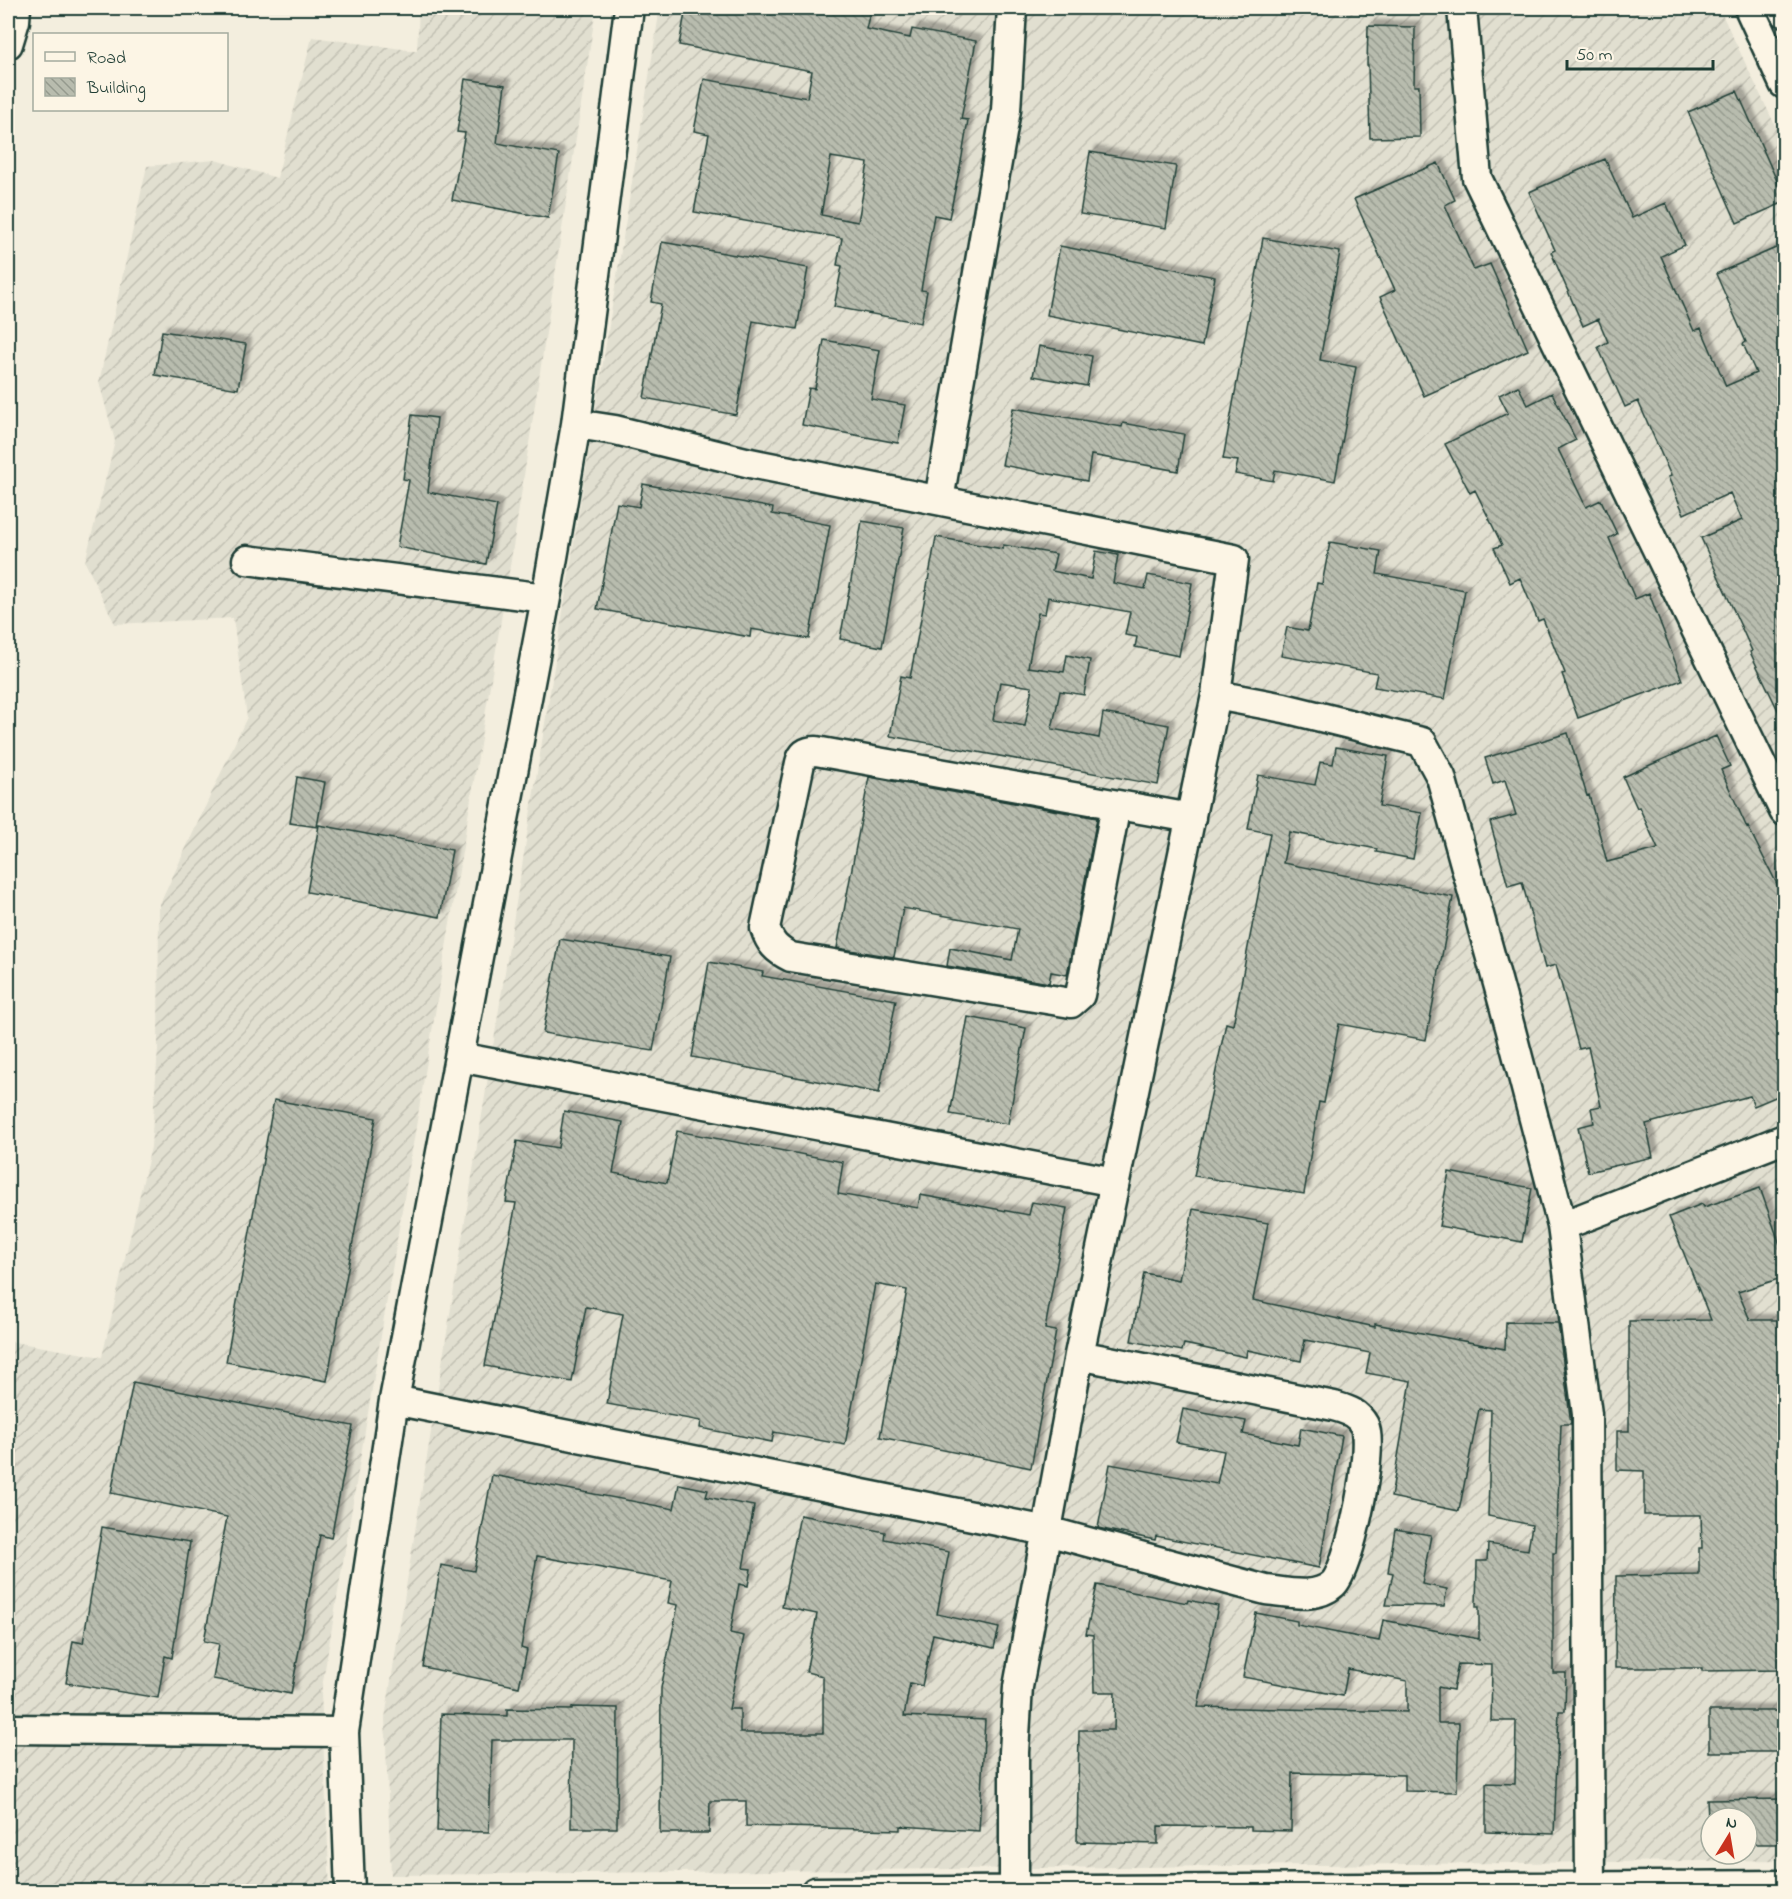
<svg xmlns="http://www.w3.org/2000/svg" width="1792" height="1899" font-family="'Indie Flower',sans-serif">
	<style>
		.industrial { fill: url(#industrial-furrows); fill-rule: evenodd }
		.building { fill: url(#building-back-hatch); stroke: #1f3d34; stroke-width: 1.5; fill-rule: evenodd; filter: url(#shadow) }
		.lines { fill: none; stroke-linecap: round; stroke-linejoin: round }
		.minor-casing { stroke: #1f3d34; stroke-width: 33 }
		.minor { stroke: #fcf5e5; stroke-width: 28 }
	</style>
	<defs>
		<pattern id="industrial-furrows" width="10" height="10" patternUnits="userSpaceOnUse" patternTransform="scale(1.5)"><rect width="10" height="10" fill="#e1dfd0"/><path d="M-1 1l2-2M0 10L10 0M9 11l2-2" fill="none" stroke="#c1c0b3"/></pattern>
		<pattern id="building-back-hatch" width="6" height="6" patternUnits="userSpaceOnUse" patternTransform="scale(1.5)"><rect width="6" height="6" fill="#b8bcae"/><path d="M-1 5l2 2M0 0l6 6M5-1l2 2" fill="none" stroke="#959a8e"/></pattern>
		<filter id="shadow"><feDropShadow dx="5.5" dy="-5.5" stdDeviation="1.5" flood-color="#0004"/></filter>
	</defs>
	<rect width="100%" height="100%" fill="#f3eede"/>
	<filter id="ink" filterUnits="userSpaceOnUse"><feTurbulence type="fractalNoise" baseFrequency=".0167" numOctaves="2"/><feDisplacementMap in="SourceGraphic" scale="12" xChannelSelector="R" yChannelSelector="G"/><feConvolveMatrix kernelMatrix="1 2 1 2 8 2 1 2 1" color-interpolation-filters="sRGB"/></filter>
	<g filter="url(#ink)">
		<path class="industrial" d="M419,8H596L511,560L321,1693L330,1891H8V1341L102,1357L151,1147L158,1049L159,906L247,717L233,618L115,624L85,562L115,441L99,382L147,166L215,160L277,178L312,37L417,51Z
			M660,8H1719L1784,144V1860L391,1875L385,1718ZM1711,1818H1747V1854H1711Z"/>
		<path class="building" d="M686,8H871L866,29L910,38L912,29L976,41L961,119L968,120L961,162L949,218L934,215L921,290L927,291L921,323L834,307L842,266L837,265L842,238L694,212L709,134L694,131L704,79L807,98L812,71L679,45ZM831,157L868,163L858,222L821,215Z
			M1368,26L1415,27L1414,86H1419L1420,137L1370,138L1368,65H1367Z
			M465,79L505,85L497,143L559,154L548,218L452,200L465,133L457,132Z
			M1737,91L1785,199V202L1737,223L1688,112Z
			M1090,152L1176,166L1166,228L1080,214Z
			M1605,159L1632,218L1666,203L1685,245L1661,256L1694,331L1701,328L1726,386L1756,373L1743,344L1746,342L1716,274L1785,244V725L1750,652L1752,651L1701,538L1742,520L1730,493L1684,514L1668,477L1671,476L1638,401L1625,407L1598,347L1608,342L1598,319L1583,326L1551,252L1555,250L1529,192Z
			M1438,163L1455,200L1445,205L1474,270L1490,264L1528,350L1424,396L1380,297L1395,290L1354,199Z
			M1263,238L1340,252L1320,360L1356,367L1335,481L1275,470L1273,481L1235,474L1238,461L1223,459Z
			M662,242L808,268L797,329L753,321L736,415L644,398L661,304L651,302Z
			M1060,246L1215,277L1202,346L1047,315Z
			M162,331L246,344L238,389L155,375Z
			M824,340L880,350L871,399L905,405L898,443L802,425L809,388L815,389Z
			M1039,346L1092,356L1087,386L1033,376Z
			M1518,386L1528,405L1552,393L1576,440L1558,449L1586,507L1601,500L1617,534L1609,538L1635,599L1649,593L1682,680L1578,718L1562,674L1565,673L1543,619L1538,621L1520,578L1510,583L1494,548L1502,545L1475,490L1470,493L1445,444L1508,413L1499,395Z
			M1013,408L1122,427L1123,423L1184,434L1178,471L1091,455L1087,481L1002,465Z
			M412,415L437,418L428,492L497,505L486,564L397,547L409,480L403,479Z
			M643,484L773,508L772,514L830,525L809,639L751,629L750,637L597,609L617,503L639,507Z
			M862,521L904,528L882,647L840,639Z
			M936,537L1003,549V545L1056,554L1052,571L1091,579L1096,551L1118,555L1113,583L1145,589L1148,575L1192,583L1179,656L1135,647L1137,637L1125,635L1130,612L1048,597L1045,614L1038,613L1028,667L1064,672L1067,655L1090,660L1084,695L1060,691L1052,729L1099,738L1103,713L1169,725L1158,785L890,736L901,676L910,678ZM1000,682L1032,687L1025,726L993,720Z
			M1330,542L1381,551L1377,574L1465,590L1445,699L1374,687L1377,673L1281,656L1287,627L1308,631L1317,583L1322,584Z
			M1568,733L1587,796L1589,795L1607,862L1658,849L1639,807L1637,808L1623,777L1716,736L1730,766L1721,770L1747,828L1748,827L1785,900V1093L1754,1106L1750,1096L1646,1124L1653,1157L1588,1172L1578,1127L1594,1123L1591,1108L1601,1106L1588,1047L1579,1049L1556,965L1545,968L1522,882L1508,886L1490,822L1516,815L1505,780L1493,784L1485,758Z
			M1336,747L1388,756L1379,806L1422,813L1413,859L1376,852L1377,849L1289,832L1283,863L1453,897L1426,1040L1339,1024L1324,1103L1319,1102L1304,1194L1194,1176L1226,1023L1233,1025L1270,833L1248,829L1258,775L1315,785L1320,762L1333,764Z
			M297,777L325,782L317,827L290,823Z
			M869,777L1097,818L1067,975L1051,972L1049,983L947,966L950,948L1012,960L1018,929L903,908L894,957L837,948Z
			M319,825L452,850L440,917L307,892Z
			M560,939L670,957L653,1051L543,1033Z
			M709,962L763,972L762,976L896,1000L879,1093L692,1057Z
			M968,1017L1026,1028L1008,1124L950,1114Z
			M274,1100L376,1118L327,1381L226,1362Z
			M564,1111L623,1122L613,1173L667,1183L677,1131L843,1162L838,1194L918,1208L920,1195L1029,1215L1032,1202L1067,1208L1045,1329L1056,1331L1031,1468L880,1437L907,1290L875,1284L845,1445L774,1432L772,1442L700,1428L701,1421L607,1404L623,1314L586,1307L572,1382L485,1366L516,1203L506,1202L517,1141L558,1148Z
			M1449,1172L1532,1188L1522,1242L1439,1226Z
			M1760,1188L1785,1259V1277L1738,1292L1750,1320H1781L1782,1431H1785L1783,1670L1702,1671V1668H1615L1616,1576L1699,1575V1548H1702L1701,1515H1644V1471L1617,1470V1431H1629V1321L1711,1320L1669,1217L1702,1204L1704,1207Z
			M1193,1209L1268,1223L1253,1300L1375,1327V1324L1505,1349L1506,1322L1558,1323L1571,1424H1561L1556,1553H1553V1673H1566L1565,1711H1559L1554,1834L1486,1832V1783L1515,1784L1516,1721H1491L1492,1665L1458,1664L1453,1690L1438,1687V1723H1459L1457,1792L1405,1791V1775L1292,1773L1291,1831L1251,1830V1827L1158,1826V1844L1077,1842L1079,1730H1114L1115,1692H1094L1093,1635L1086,1634L1097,1585L1187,1603L1188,1600L1218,1606L1198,1707L1407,1712V1681L1348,1669L1343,1696L1243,1677L1256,1613L1297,1621V1625L1379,1641L1383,1620L1479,1639V1607H1476L1477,1561H1487L1488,1544L1528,1550L1532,1525L1488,1516L1491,1410L1479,1409L1459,1511L1391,1497L1411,1381L1366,1373L1370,1353L1305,1340L1301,1361L1247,1350L1246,1357L1184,1344L1182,1351L1131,1341L1144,1273L1179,1280Z
			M133,1382L353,1426L331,1538L320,1535L291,1694L213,1679L219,1644L204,1641L227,1517L111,1493Z
			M1183,1409L1246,1421L1243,1434L1298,1445L1301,1428L1342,1436L1319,1568L1156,1536L1155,1540L1098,1528L1110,1464L1217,1484L1224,1451L1176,1442Z
			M492,1475L674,1509L679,1484L708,1490L706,1497L754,1506L743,1568L751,1569L748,1586L739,1584L730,1633L744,1636L729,1709H740V1733H823V1676L806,1672L817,1614L782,1607L800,1515L885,1532L884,1539L949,1552L937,1614L999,1628L994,1648L933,1634L922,1686L910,1683L904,1716L985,1720L979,1831L900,1826V1830L746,1826V1801H710L709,1833H660L661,1688L678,1605L668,1603L672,1581L537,1556L521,1648L527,1650L519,1687L423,1667L441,1565L474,1571Z
			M102,1527L190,1542L172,1658L165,1656L158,1698L66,1683L73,1641L83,1643Z
			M1395,1529L1431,1535L1422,1584L1447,1589L1444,1606L1386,1605L1393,1573L1388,1572Z
			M572,1707L618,1708L617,1828H571L572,1740H492L489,1832L437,1831L441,1714L507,1716V1709L572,1710Z
			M1709,1711H1785V1752H1709Z
			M1785,1799V1844H1747V1818H1708L1707,1800Z"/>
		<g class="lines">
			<defs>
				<path id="minor" d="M1462,8L1477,178L1784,811
					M1749,8L1784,84
					M1782,8L1784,12
					M8,44L15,21L16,8
					M576,424L615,430L750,463L1234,559L1216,695L1284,708L1422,742L1441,777L1510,1027L1562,1226L1784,1139
					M939,500L1006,110L1012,8
					M247,560L546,598
					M1116,805L1080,995L1071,1003L791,957C776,950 770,943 765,928L800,763C802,754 806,751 816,751L1191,818
					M459,1057L1115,1182
					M1562,1226L1587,1414L1590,1886
					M394,1400L1047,1531L1266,1590C1286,1592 1316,1600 1333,1584C1350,1568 1375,1446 1364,1425C1357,1412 1347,1410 1334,1406L1079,1355
					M8,1729L344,1732
					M1014,1890V1752L1018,1687L1079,1355L1216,695
					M350,1892L344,1732L394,1400L546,598L576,424L629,8
					M815,1892L1784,1885"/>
			</defs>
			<use href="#minor" class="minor-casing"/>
			<use href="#minor" class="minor"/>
		</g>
	</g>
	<rect width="1792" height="1899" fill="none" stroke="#fcf5e5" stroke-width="30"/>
	<rect x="15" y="15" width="1762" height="1869" fill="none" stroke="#1f3d34" stroke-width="2" filter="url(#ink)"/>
	<rect x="33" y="33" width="195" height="78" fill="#fcf5e5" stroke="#a4ab9e" stroke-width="1.5"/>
	<rect x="45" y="52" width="30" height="9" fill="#fcf5e5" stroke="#a4ab9e" stroke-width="1.5"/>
	<text x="87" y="63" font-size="18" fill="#1f3d34">Road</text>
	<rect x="45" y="78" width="30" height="18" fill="url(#building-back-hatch)" stroke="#a4ab9e" stroke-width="1.5"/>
	<text x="87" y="93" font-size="18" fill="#1f3d34">Building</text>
	<g transform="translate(1729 1836) rotate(11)"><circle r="28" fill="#fcf5e5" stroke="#a4ab9e" stroke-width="1.5"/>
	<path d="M0-4.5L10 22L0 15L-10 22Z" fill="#c8321e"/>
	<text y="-9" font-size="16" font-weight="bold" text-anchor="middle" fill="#1f3d34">N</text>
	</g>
	<path d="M1567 60v9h146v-9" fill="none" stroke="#1f3d34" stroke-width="3"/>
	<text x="1576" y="60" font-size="18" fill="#1f3d34" stroke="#fcf5e5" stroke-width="4.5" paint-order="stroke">50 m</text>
</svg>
